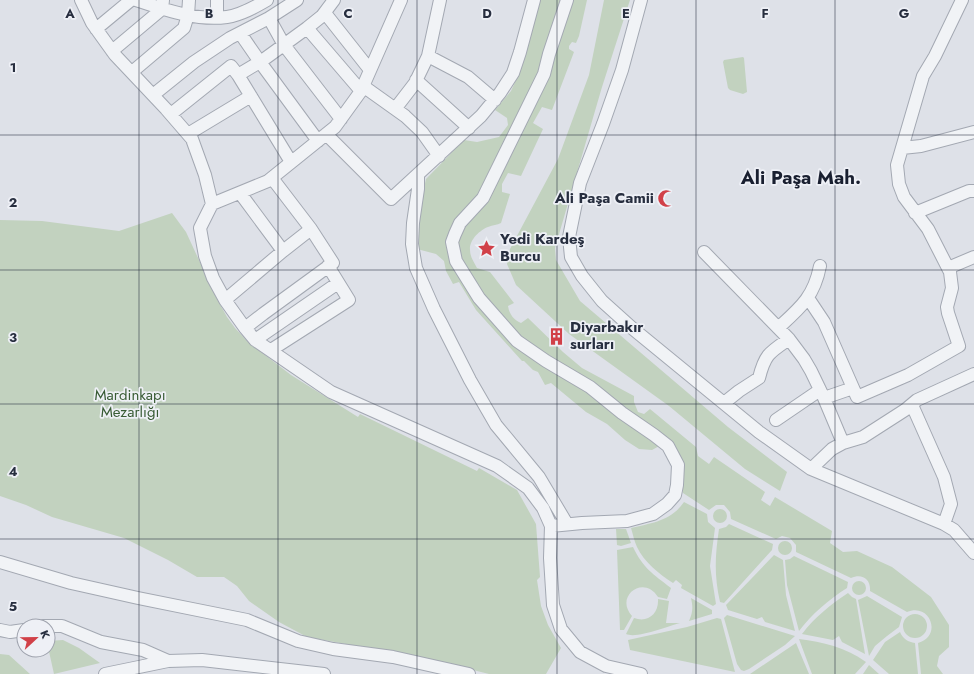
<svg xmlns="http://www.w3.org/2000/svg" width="974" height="674" font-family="Jost,sans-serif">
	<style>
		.green { fill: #c2d2bf }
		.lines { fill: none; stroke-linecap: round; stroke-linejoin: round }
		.minor-casing { stroke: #a3a8b2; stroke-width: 14 }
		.minor { stroke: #f1f3f6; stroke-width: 12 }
		.grid { fill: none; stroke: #272e3f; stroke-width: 1; stroke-opacity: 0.55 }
		.labels { text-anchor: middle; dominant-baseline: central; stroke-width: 3.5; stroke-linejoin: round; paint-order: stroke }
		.poi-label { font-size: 15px; font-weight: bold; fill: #272e3f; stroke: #eef0f6; text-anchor: start }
		.park-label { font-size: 15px; fill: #385b34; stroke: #eef0f6 }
		.district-label { font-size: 19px; font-weight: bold; fill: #191f30; stroke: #eef0f6 }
		.grid-label { font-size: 13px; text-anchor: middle; font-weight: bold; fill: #272e3f; stroke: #eef0f6; stroke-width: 3.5; stroke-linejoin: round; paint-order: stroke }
	</style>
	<rect width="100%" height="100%" fill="#dee1e8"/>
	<path class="green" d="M537,0H587L579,36L576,43L572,42L569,46V49L574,52L552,110L542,107L533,123L543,129L521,176L508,173L502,184V192L510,194L501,223C497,225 493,225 488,227C480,230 469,240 470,250C470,257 474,262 477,268L490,272L514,303L508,306C509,314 514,320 521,323L528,318L563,352L582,368L634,396V402L638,412L644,414L650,409L696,447L698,456L709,464L714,457L765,492L761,500L770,506L775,497L832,531L830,543L843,552L857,551L892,567L931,597L949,625V647L939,656L937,666L943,674H921L918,643C943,636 930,602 907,612L870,591C871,579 862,573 851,578L796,552V545L790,538L782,536L776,539L731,519L730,512L724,505H716L709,510L683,493L682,477L661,445L652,450L639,449L625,440L607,424L586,412L551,383L545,385L538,372L533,370L524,361H522L476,310L459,282L453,284L446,271L444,261L436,254L417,249L419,210L426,179L464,140L477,142L499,137L508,125L507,118L495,110L511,91L517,78Z
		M604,0H630L602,87L555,248L556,260L580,301L728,427L787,472L780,491L745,469L669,406L569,334L516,285L507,264L510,249L558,159L589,75Z
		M743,57L744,58L747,92L743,94L730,90L728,88L723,62L724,60Z
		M172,213L186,232L217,299L227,317L235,328L248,342L291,375L358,417L360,414L477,471L479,468L517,490L536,524L540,577L537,580L541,606L548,625L561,648L546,674H489L429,659L307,637L279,622L249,601L237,586L224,577H197L168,560L124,538L52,517L26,505L0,496V220L42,221L119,231Z
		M684,502L707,514L708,522L715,528L710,566L716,604L713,606L681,588L682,585L676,580L673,583C659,574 644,562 637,547C634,541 633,534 631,528C652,523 671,521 684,502Z
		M713 516a7 7 0 1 1 14 0a7 7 0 1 1-14 0Z
		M729,524L773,544L772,550L724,603L720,602C714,575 715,556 719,529L726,527Z
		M616,529H626L631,543L621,546L617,545Z
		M778 548a7 7 0 1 1 14 0a7 7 0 1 1-14 0Z
		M633,547C643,568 653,574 671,588L667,599L658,597C644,574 614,596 632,616L624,630H620L617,550Z
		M774,555L783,560L786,595L795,631L765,622L762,617L757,619L728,610L726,605Z
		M794,556L848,582L847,588C828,600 812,614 799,631L787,585L785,560L790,559Z
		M852 588a7 7 0 1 1 14 0a7 7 0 1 1-14 0Z
		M848,593L852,597L856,599L865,654L842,642L839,636L833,640L802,634C815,617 830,605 848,593Z
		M867,596L902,617L899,627L887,636L875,646L869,656L858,600Z
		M691,598L712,610V614L689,621C693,612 693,607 691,598Z
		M658,599L669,601L666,623H680C668,626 637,639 626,634L634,618C648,623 659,614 658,599Z
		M903 626a12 12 0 1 1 24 0a12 12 0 1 1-24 0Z
		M727,615L795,636L785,645L749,669L744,671L741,670L737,664L724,618Z
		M717,618L721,619L735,672L630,650L628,640L687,627Z
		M900,632C903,639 908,642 915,643L918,674H889L873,660L885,642Z
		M799,639C823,642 845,647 866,662L855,674H812Z
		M63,640L79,648L100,663L54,674L48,647V641Z
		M796,643L809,674H750Z
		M0,654L9,655L30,674H0Z
		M869,665L879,674H863Z"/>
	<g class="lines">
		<defs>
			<path id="minor" d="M81,0L92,23L115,55L166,109L192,139L205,175L212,204
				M136,0C166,10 196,21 227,17C241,15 255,7 267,0
				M217,0V17
				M401,0L361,91L335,127L268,181L212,204L200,228L205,256L213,278L225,300L245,328L255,340L331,392L497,466L528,488L543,508L551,526L550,558L553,605L561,629L580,652L606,666L641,674
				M641,0L622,70L603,124L580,183L569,237L571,257L582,276L602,301L632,328L759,432L811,469L944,524L954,530L974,553
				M325,13L370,70
				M269,18L297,0
				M307,28L361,91
				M96,29L131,0
				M240,33L260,62L318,141
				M112,51L162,9L163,0
				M428,56L440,0
				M132,72L184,28L188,15L189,0
				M416,80L469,128
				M363,86L405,116L422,132L439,156
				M153,95L194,62L230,38L269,18L284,45L341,119
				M395,109L415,83L428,56L468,77L495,100
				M171,114L231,66L238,75
				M188,134L251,96
				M326,134L391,199L481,116L500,93L513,73L520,52L534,0
				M902,148L921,146L974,132
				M291,162L238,75L263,60L307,28L322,16L334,0
				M418,175V189L413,223L412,244L416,268L434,309L470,380L496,425L539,477L567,524
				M240,193L283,251
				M915,213L969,191H974
				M704,252L789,339L804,359L811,371L824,398L843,443
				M948,268L974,257
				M808,298L824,322L857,397L908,375L959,346L948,313L947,307L952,288L950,272L928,229L904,197L899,184L897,165L923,76L935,56L962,0
				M225,300L283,251L311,229L272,178
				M245,328L263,314L333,263L311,229
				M778,328C800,308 814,297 820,266
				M255,340L338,283
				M271,350L349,300L328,266
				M824,398L853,388
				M724,403L739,391L759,378C765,354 770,352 789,339
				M912,405L944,477L951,504L944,524
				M776,420L820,390
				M811,469L832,449L843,443L863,437L905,410L917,400L974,374
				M551,526L582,523L627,521L653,514L667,504L675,495L677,485L678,465L668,446L654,435L622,413L590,387L546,361L517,341L479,298L456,261L452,242L455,234L460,223L483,198L544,74L549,54L567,0
				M0,562L71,583L138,598L247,620L298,641L333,649L393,657L469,674
				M43,626H62L101,642L143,650L168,661
				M0,630L10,632L24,630
				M105,674L168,661L202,660L324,674"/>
		</defs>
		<use href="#minor" class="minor-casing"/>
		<use href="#minor" class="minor"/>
	</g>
	<path class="grid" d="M139,0V674M278,0V674M417,0V674M557,0V674M696,0V674M835,0V674M0,135H974M0,270H974M0,404H974M0,539H974"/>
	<defs>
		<symbol id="mosque-bare" viewBox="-9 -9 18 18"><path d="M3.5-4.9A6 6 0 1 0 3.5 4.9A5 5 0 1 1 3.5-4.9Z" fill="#d14048" stroke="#eef0f6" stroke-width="2.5" paint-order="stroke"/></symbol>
		<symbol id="sight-bare" viewBox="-9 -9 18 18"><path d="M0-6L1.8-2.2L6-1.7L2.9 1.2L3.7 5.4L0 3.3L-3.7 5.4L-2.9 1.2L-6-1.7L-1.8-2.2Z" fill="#d14048" stroke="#eef0f6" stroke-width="2.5" paint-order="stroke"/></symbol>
		<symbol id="building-bare" viewBox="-9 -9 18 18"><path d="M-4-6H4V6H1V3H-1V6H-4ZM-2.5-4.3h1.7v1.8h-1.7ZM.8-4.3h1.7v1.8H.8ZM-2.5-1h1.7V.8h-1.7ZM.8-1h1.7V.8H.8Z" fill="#d14048" stroke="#eef0f6" stroke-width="2.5" paint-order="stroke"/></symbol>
	</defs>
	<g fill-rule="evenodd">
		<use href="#mosque-bare" x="654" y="186" width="25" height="25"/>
		<use href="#sight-bare" x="474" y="236" width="25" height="25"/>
		<use href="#building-bare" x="544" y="324" width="25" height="25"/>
	</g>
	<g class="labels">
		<g class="poi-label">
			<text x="654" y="198" text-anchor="end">Ali Paşa Camii</text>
			<text x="500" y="239">Yedi Kardeş<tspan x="500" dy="17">Burcu</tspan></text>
			<text x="570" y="327">Diyarbakır<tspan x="570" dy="17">surları</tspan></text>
		</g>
		<g class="park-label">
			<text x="130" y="395">Mardinkapı<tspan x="130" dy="17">Mezarlığı</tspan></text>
		</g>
		<g class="district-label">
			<text x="801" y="177">Ali Paşa Mah.</text>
		</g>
	</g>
	<g class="grid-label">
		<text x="70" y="18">A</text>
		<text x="209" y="18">B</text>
		<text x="348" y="18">C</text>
		<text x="487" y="18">D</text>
		<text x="626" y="18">E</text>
		<text x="765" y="18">F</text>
		<text x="904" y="18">G</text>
		<text x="13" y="72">1</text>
		<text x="13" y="207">2</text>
		<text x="13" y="342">3</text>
		<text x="13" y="476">4</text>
		<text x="13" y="611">5</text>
	</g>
	<g transform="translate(36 638) rotate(68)"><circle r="19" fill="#eef0f6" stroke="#9ea2ad"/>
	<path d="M0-3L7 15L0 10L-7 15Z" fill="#d14048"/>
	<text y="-6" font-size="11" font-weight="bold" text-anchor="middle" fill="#272e3f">K</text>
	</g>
</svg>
